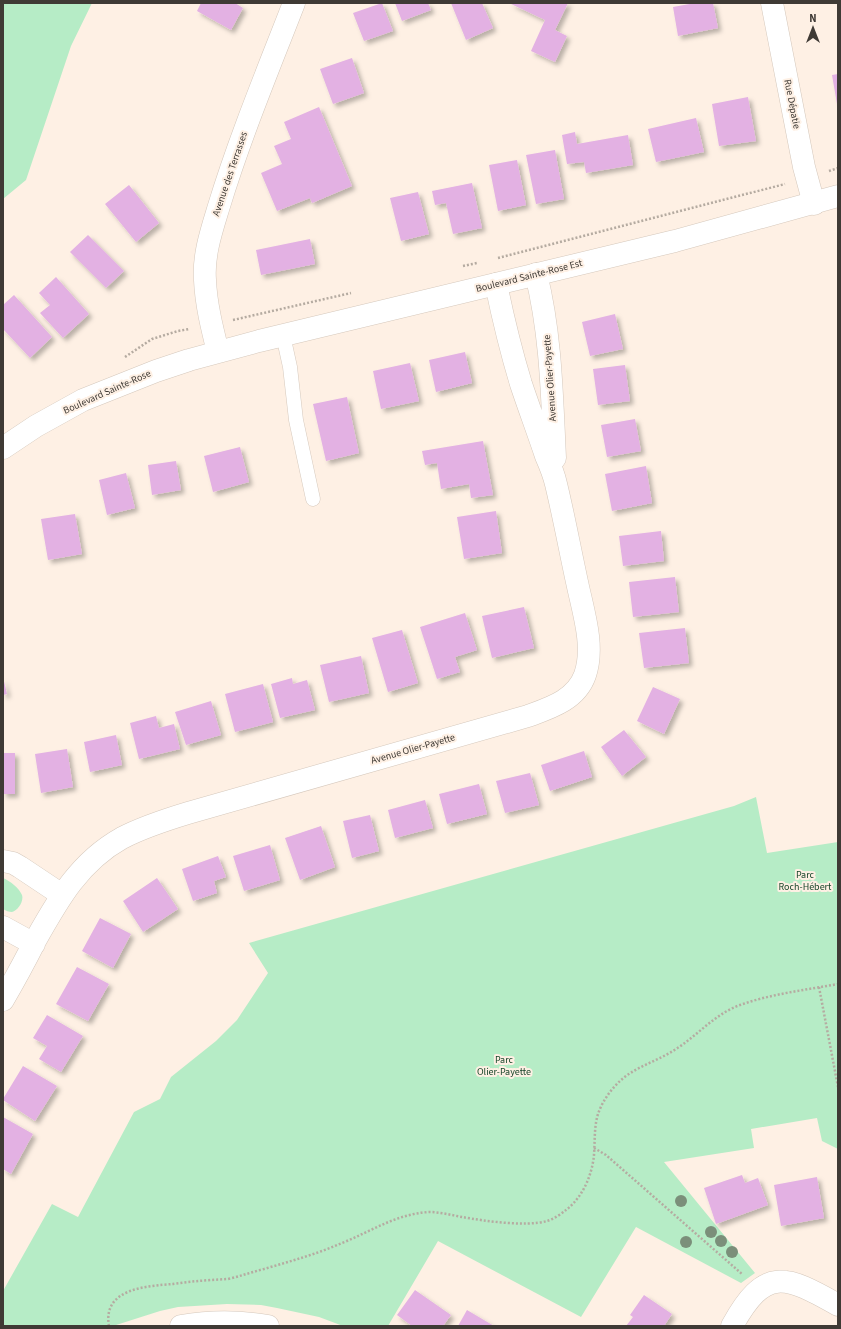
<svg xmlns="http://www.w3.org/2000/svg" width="841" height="1329" font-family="'Source Sans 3',sans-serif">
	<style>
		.green { fill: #b6ecc6 }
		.building { fill: #e3b1e3; filter: url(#shadow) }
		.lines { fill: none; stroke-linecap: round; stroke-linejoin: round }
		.service-casing { stroke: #d5c8bc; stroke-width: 15 }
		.minor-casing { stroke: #d5c8bc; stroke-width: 23 }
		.tertiary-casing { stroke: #d5c8bc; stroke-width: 23 }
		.path { stroke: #b5aba1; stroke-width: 2.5; stroke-dasharray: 2 2; stroke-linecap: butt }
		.service { stroke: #fff; stroke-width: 14 }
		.minor { stroke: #fff; stroke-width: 22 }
		.tertiary { stroke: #fff; stroke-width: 22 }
		.tree { fill: #7b8f7a }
		.labels { text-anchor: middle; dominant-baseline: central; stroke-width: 4; stroke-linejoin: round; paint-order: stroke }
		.street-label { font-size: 10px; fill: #3f3a35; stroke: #fef0e4 }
		.park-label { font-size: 10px; fill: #0f3f23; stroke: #fef0e4 }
	</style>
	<defs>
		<filter id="shadow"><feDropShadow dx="3.5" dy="3.5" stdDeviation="2" flood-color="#0004"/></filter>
	</defs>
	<rect width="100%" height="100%" fill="#fef0e4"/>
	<path class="green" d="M3,3H92L71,46L26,180L3,199Z
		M756,797L767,853L838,842V1149L822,1141L817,1118L751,1129L754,1148L664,1162L755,1273L741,1283L636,1227L581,1317L438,1241L388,1326H343L319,1317L277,1308L261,1305L227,1304L178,1307L160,1311L113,1326H3V1291L52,1204L78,1217L134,1112L160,1099L171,1077L216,1041L237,1020L268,973L249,943L734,806Z
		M3,878C10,881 19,888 22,895C24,901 18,911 12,912C9,912 6,911 3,909Z"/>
	<path class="building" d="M201,3H235L243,8L231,30L197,11Z
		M382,3L393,31L364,41L353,13Z
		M395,3H428L431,10L402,21Z
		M451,3H482L493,28L466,40Z
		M509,3H568L555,30L567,36L555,62L531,51L545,20Z
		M695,3H713L718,28L678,36L673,7Z
		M352,58L364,93L333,104L320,69Z
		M838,74V104H837L832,75Z
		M748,97L756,141L719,146L712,104Z
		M319,107L352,186L312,203L310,198L277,211L261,173L282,164L274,146L291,139L284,122Z
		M696,118L704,152L656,162L648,129Z
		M575,132L577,144L628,135L633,165L586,173L584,162L567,164L562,135Z
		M555,150L564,199L536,204L526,155Z
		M517,160L526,205L498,211L489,165Z
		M472,183L482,228L453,234L446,203L435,205L432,191Z
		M129,185L159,223L136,242L105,204Z
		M418,192L429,234L401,241L390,198Z
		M88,235L124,271L106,288L70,252Z
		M310,239L315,264L261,275L256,250Z
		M56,277L89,314L63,338L40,313L50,305L39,293Z
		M14,295L52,337L30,358L3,329V305Z
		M615,314L623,349L590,356L582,322Z
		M465,352L472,383L436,392L429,360Z
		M410,363L419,401L381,409L373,371Z
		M625,365L630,401L598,405L593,369Z
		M347,397L359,453L326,461L313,404Z
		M635,419L641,451L607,457L601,425Z
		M483,441L493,495L471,498L469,484L441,489L437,463L425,465L422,451Z
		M240,447L249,482L213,492L204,456Z
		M176,461L181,490L152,495L148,465Z
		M646,466L652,503L612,511L605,474Z
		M126,473L135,508L107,515L99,480Z
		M496,511L502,553L464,559L457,517Z
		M75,514L82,554L48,560L41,519Z
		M661,531L664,561L623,566L619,536Z
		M675,577L679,612L633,617L629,582Z
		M524,607L534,648L492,658L482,616Z
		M465,613L477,650L455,657L460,672L437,679L420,627Z
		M685,628L689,663L644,668L639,633Z
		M402,630L418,683L388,692L372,638Z
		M361,656L369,693L329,702L320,665Z
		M3,677L7,694L3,695Z
		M292,678L293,684L307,680L315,710L280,718L271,684Z
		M263,684L273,722L235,732L225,694Z
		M653,687L680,699L664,734L637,721Z
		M211,701L221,735L186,745L175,712Z
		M156,716L159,728L174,724L180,749L139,759L130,723Z
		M624,730L646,757L622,776L601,747Z
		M116,735L122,765L90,772L84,742Z
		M67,749L73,787L41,793L35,754Z
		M584,751L592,777L550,791L541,765Z
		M3,753H15V794H3Z
		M530,773L539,805L505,813L496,781Z
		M479,784L487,814L447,824L439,794Z
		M425,800L433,828L395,838L388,810Z
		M370,815L379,851L352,858L343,821Z
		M321,826L335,867L300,880L285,838Z
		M270,845L280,880L244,891L233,856Z
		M218,856L226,877L214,881L217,893L193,901L182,869Z
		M157,878L178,909L143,932L123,901Z
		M100,918L131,934L113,968L82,951Z
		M77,967L109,984L88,1021L56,1004Z
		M47,1015L83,1036L61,1072L39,1059L47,1046L33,1038Z
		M23,1066L57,1086L35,1121L3,1100V1099Z
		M3,1117L33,1134L11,1174L3,1169Z
		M742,1175L745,1183L758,1178L768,1205L716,1224L704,1188Z
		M817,1177L824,1218L781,1226L774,1185Z
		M415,1290L451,1315L443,1326H412L397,1315Z
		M644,1295L672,1314L664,1326H626L633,1317L630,1315Z
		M467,1310L494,1326H458Z"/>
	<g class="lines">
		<defs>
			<path id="service" d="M283,335L290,367L296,420L313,499"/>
			<path id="minor" d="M772,3L804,167L814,204
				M536,274C551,334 552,396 555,458
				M3,861L13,863L20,867L62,895
				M3,927L34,944
				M3,1000C14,981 25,961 35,941C58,900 79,862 122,838C143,827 165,820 188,813L528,716C550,708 576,700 585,675C595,646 583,611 577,582C570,550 564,517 556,484C554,475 550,465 546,456C538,432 529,408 521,384C511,351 503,318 496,284
				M181,1326C210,1321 239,1321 268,1326
				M732,1326C765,1266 785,1275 838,1305"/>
			<path id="tertiary" d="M218,352C212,328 206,304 205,280C203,255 212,229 219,206C240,137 268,70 294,3
				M3,448L36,426L83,400L156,371L189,360L259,341L675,241L838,196"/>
		</defs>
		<use href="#service" class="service-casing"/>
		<use href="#minor" class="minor-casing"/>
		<use href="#tertiary" class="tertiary-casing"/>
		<path class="path" d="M829,171L838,168
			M498,258L785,184
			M463,266L477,263
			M233,320L351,293
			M125,357L152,339L178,331L189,329
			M819,987L838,1087
			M594,1148L606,1155L742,1274
			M109,1326C102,1288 148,1286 173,1284C192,1281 210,1280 228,1279C241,1276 252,1272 264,1269C291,1261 317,1254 342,1243C372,1231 396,1214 429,1212C440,1212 451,1215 462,1217C485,1221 525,1227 547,1221C554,1219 561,1214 566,1210C583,1197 592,1175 594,1155C595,1141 594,1127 598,1114C602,1102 611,1089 621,1080C637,1066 658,1061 676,1049C698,1035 715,1014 740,1005C771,994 805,990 838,984"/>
		<use href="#service" class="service"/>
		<use href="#minor" class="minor"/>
		<use href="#tertiary" class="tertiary"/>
	</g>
	<g class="tree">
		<circle cx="681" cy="1201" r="6"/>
		<circle cx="711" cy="1232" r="6"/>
		<circle cx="721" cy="1241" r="6"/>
		<circle cx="686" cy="1242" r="6"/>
		<circle cx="732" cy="1252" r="6"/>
	</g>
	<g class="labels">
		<g class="street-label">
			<text transform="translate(792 104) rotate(79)">Rue Dépatie</text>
			<text transform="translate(230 174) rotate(-71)">Avenue des Terrasses</text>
			<text transform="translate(529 276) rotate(-14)">Boulevard Sainte-Rose Est</text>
			<text transform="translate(550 378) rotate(-94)">Avenue Olier-Payette</text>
			<text transform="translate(107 392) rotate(-24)">Boulevard Sainte-Rose</text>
			<text transform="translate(413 749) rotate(-16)">Avenue Olier-Payette</text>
		</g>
		<g class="park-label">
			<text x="805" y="875">Parc<tspan x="805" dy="12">Roch-Hébert</tspan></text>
			<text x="504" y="1060">Parc<tspan x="504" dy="12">Olier-Payette</tspan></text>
		</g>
	</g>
	<rect width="841" height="1329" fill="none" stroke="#3f3a35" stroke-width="8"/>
	<g transform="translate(813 28)" stroke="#fef0e4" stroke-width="3" paint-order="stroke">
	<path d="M0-3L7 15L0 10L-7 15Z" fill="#3f3a35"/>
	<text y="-6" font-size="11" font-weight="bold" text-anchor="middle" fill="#3f3a35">N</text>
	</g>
</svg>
